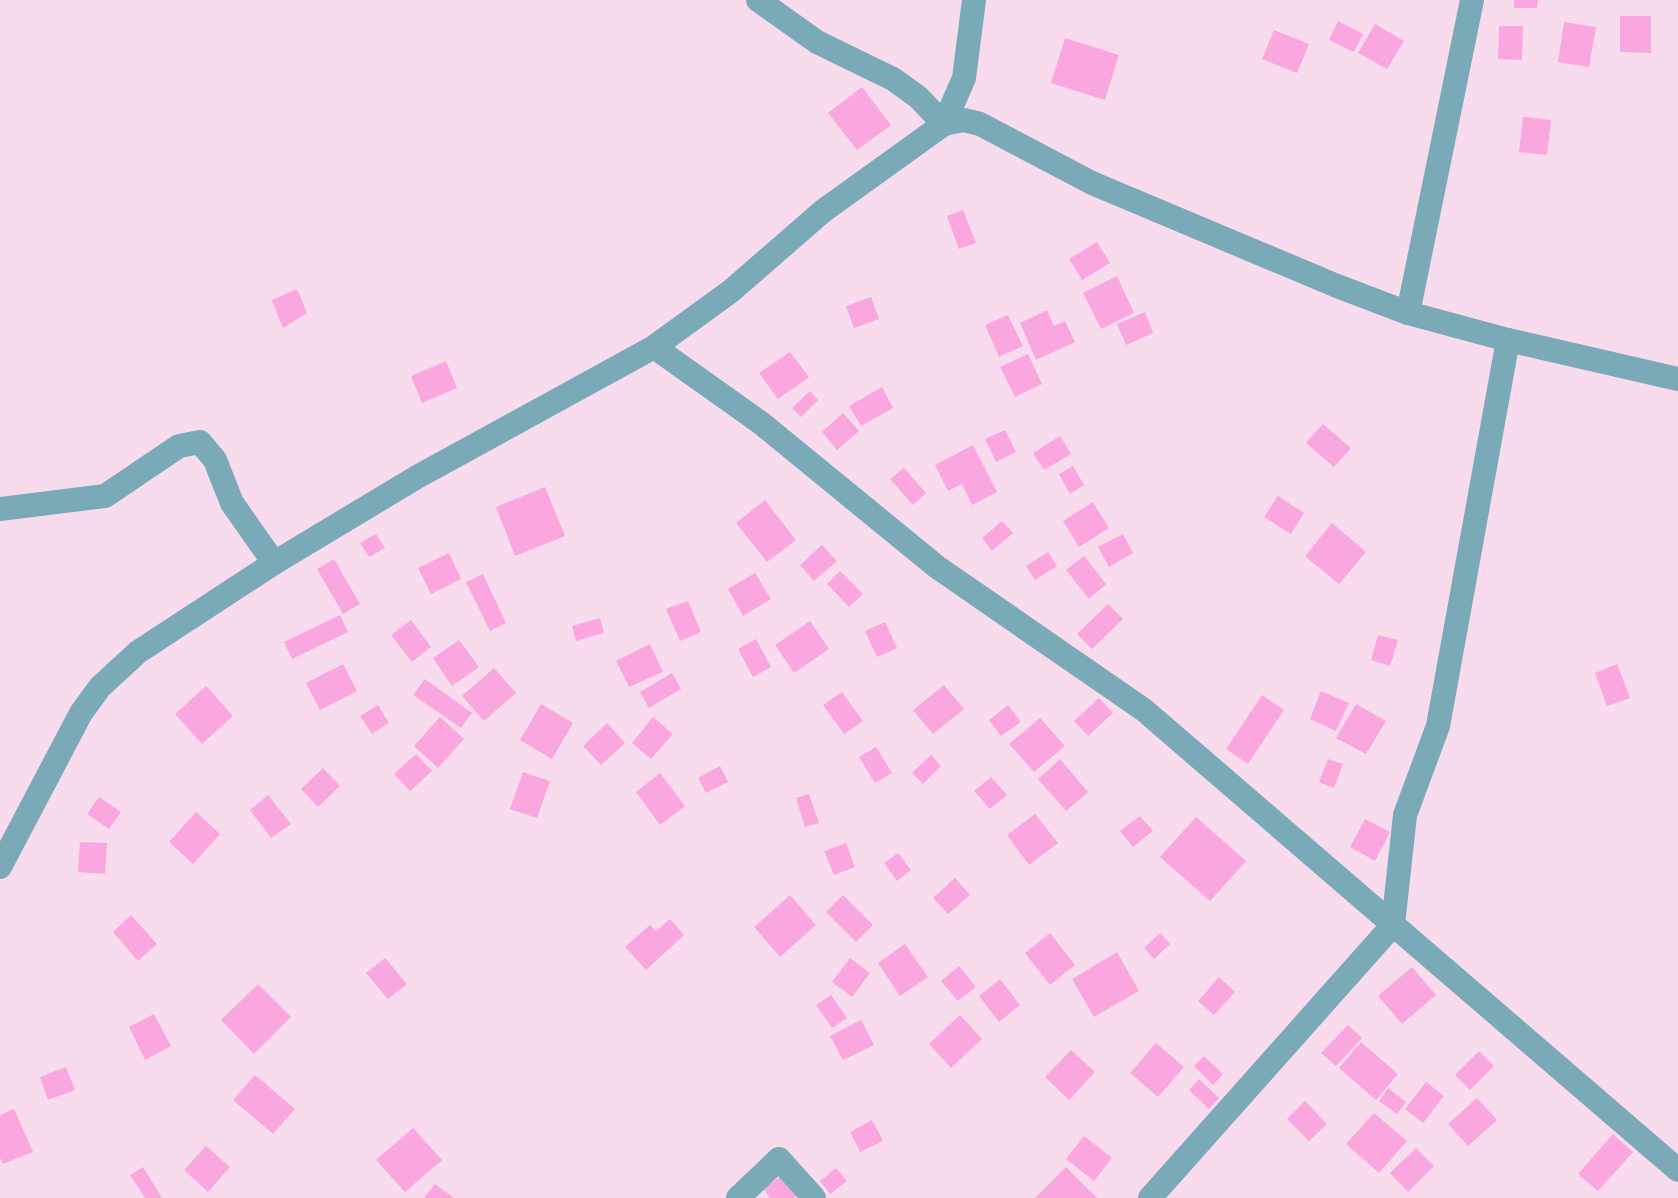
<svg xmlns="http://www.w3.org/2000/svg" width="1678" height="1198" font-family="'Archivo Narrow',sans-serif">
	<style>
		.building { fill: #faa6df }
		.lines { fill: none; stroke-linecap: round; stroke-linejoin: round }
		.minor { stroke: #7aa9b8; stroke-width: 24 }
		.tertiary { stroke: #7aa9b8; stroke-width: 24 }
	</style>
	<rect width="100%" height="100%" fill="#f8dcee"/>
	<path class="building" d="M1514,0H1538L1537,8H1514Z
		M1620,16H1651V53L1620,52Z
		M1338,21L1363,34L1354,52L1329,40Z
		M1564,22L1596,27L1589,67L1558,62Z
		M1375,24L1404,41L1387,69L1358,53Z
		M1499,26H1523L1522,60L1498,59Z
		M1274,30L1309,44L1297,73L1262,59Z
		M1065,38L1119,55L1105,100L1051,83Z
		M862,87L891,125L857,150L828,113Z
		M1523,117L1551,120L1547,155L1519,152Z
		M963,210L976,243L959,249L947,216Z
		M1097,242L1110,263L1082,280L1069,259Z
		M1117,276L1134,313L1101,329L1083,293Z
		M297,289L307,313L283,328L272,300Z
		M871,297L879,319L854,328L846,306Z
		M1047,310L1054,326L1065,321L1075,342L1036,360L1020,323Z
		M1145,312L1153,333L1126,345L1117,324Z
		M1008,315L1023,346L999,357L985,325Z
		M790,352L809,377L778,399L759,373Z
		M1028,354L1042,384L1015,397L1000,367Z
		M446,361L457,388L422,403L411,376Z
		M882,387L893,408L861,426L849,406Z
		M810,391L818,400L801,417L792,408Z
		M843,413L859,431L837,450L822,432Z
		M1323,424L1351,448L1334,467L1306,443Z
		M1005,430L1016,452L996,462L985,439Z
		M1060,436L1071,454L1044,470L1033,453Z
		M973,445L997,492L972,505L962,484L948,491L935,465Z
		M1073,466L1084,485L1070,494L1059,474Z
		M904,468L926,493L913,505L890,479Z
		M545,487L565,536L515,556L496,507Z
		M1278,496L1304,513L1291,534L1264,517Z
		M765,500L796,540L767,562L736,523Z
		M1093,502L1109,528L1079,547L1063,521Z
		M1002,521L1013,533L992,551L982,538Z
		M1332,523L1366,552L1339,584L1305,556Z
		M376,534L385,548L369,557L360,543Z
		M1123,534L1133,553L1109,567L1098,547Z
		M822,545L837,561L814,581L800,565Z
		M1048,552L1057,566L1035,580L1026,566Z
		M449,553L461,579L431,594L418,568Z
		M1084,556L1106,584L1089,599L1066,570Z
		M334,559L360,604L343,614L317,569Z
		M840,571L863,594L849,607L827,584Z
		M755,573L771,599L743,616L728,589Z
		M483,574L506,623L490,631L466,582Z
		M688,601L701,632L680,641L666,609Z
		M1108,604L1123,619L1092,649L1077,634Z
		M340,615L348,632L292,659L284,642Z
		M600,618L604,633L576,641L572,626Z
		M411,620L431,647L412,662L391,635Z
		M810,621L829,649L794,673L775,645Z
		M885,622L897,648L877,657L865,631Z
		M1378,635L1398,640L1390,666L1371,660Z
		M756,639L771,667L753,677L738,649Z
		M459,640L479,667L452,686L433,658Z
		M650,644L663,672L629,687L616,661Z
		M343,664L357,691L320,710L306,683Z
		M1617,664L1630,698L1607,706L1595,673Z
		M494,668L516,693L484,721L462,696Z
		M672,673L681,689L649,708L640,692Z
		M425,679L472,713L461,728L413,695Z
		M944,685L964,709L933,734L913,710Z
		M206,686L233,716L202,744L175,714Z
		M1321,691L1349,703L1336,731L1310,719Z
		M842,692L863,721L844,734L823,705Z
		M1262,695L1284,710L1248,764L1226,749Z
		M1099,698L1113,713L1088,736L1074,721Z
		M541,704L573,723L552,759L520,740Z
		M1356,704L1386,721L1366,754L1336,738Z
		M378,705L389,723L372,734L360,716Z
		M1008,705L1021,722L1001,736L989,720Z
		M440,717L464,739L438,768L414,746Z
		M653,717L673,734L651,759L632,743Z
		M1040,718L1065,746L1034,772L1009,744Z
		M607,723L625,743L601,765L583,746Z
		M876,747L892,773L875,783L859,757Z
		M416,754L432,771L410,791L394,774Z
		M931,755L941,766L923,784L912,773Z
		M1060,759L1088,792L1066,811L1038,779Z
		M1328,759L1343,764L1334,788L1319,782Z
		M720,766L728,782L706,793L698,778Z
		M323,768L340,786L318,807L301,789Z
		M523,772L550,781L537,818L510,809Z
		M660,773L685,806L660,825L636,792Z
		M991,777L1007,795L990,809L974,791Z
		M809,794L819,823L805,827L796,798Z
		M268,795L291,824L271,838L250,810Z
		M99,797L121,812L109,829L87,814Z
		M196,812L220,834L193,864L169,842Z
		M1035,814L1058,843L1029,865L1007,835Z
		M1140,816L1153,831L1133,847L1120,831Z
		M1196,817L1246,861L1210,901L1160,857Z
		M1365,819L1390,832L1375,861L1350,847Z
		M80,842L107,843L105,874L78,872Z
		M846,843L855,867L834,875L824,851Z
		M898,853L911,870L897,881L884,863Z
		M955,878L970,895L948,914L933,898Z
		M790,895L816,925L780,957L754,927Z
		M843,895L873,925L856,942L826,912Z
		M131,915L157,944L138,961L113,932Z
		M670,919L684,935L646,970L625,947L650,925L656,931Z
		M1050,933L1075,965L1050,985L1025,953Z
		M1160,933L1170,944L1154,959L1144,948Z
		M905,944L928,977L900,996L878,963Z
		M1117,952L1139,991L1094,1017L1072,979Z
		M385,958L407,984L388,999L366,973Z
		M850,958L870,973L852,997L832,982Z
		M959,966L976,987L958,1001L941,981Z
		M1412,967L1436,995L1402,1024L1378,996Z
		M1219,977L1235,992L1214,1015L1198,1001Z
		M1000,979L1020,1005L999,1022L979,996Z
		M258,984L291,1017L254,1054L221,1020Z
		M831,995L847,1018L832,1028L816,1005Z
		M154,1014L171,1046L145,1060L129,1027Z
		M960,1015L982,1039L951,1068L929,1044Z
		M861,1020L874,1045L843,1060L830,1036Z
		M1348,1025L1362,1038L1336,1066L1321,1053Z
		M1361,1042L1398,1074L1376,1100L1339,1068Z
		M1156,1043L1184,1067L1158,1097L1130,1073Z
		M1071,1050L1095,1072L1069,1100L1045,1077Z
		M1479,1051L1494,1066L1470,1090L1455,1075Z
		M1204,1056L1223,1074L1213,1085L1194,1066Z
		M66,1067L75,1090L48,1100L40,1077Z
		M255,1075L295,1109L273,1134L233,1100Z
		M1199,1079L1219,1098L1209,1109L1189,1090Z
		M1426,1082L1444,1096L1423,1123L1405,1109Z
		M1388,1088L1406,1102L1397,1114L1379,1101Z
		M1477,1098L1497,1120L1468,1146L1448,1124Z
		M1305,1101L1327,1124L1309,1141L1287,1119Z
		M14,1109L33,1152L3,1164L0,1158V1115Z
		M1374,1113L1407,1141L1379,1173L1346,1144Z
		M872,1120L883,1141L860,1152L850,1132Z
		M413,1128L442,1160L405,1192L376,1160Z
		M1613,1134L1633,1152L1598,1191L1578,1174Z
		M1084,1136L1112,1158L1094,1181L1066,1159Z
		M206,1146L230,1167L208,1192L184,1170Z
		M1416,1148L1434,1166L1408,1192L1390,1173Z
		M143,1167L162,1198H145L130,1175Z
		M1066,1167L1097,1198H1035Z
		M836,1168L847,1181L830,1194L820,1181Z
		M785,1173L800,1193L794,1198H770L764,1189Z
		M435,1184L454,1198H424Z"/>
	<g class="lines">
		<path class="minor" d="M758,0L817,42L893,79L918,97L944,124L964,78L974,0
			M1408,313L1472,0
			M654,347L761,423L937,567L1144,710L1678,1170
			M0,509L105,496L179,446L200,442L215,460L232,503L274,563
			M738,1198L779,1159L814,1198
			M1150,1198L1393,925L1405,815L1438,726L1508,340"/>
		<path class="tertiary" d="M0,867L81,713L100,687L138,652L274,563L417,477L654,347L731,291L823,211L944,124L964,120L980,124L1092,183L1337,286L1408,313L1508,340L1678,379"/>
	</g>
</svg>
